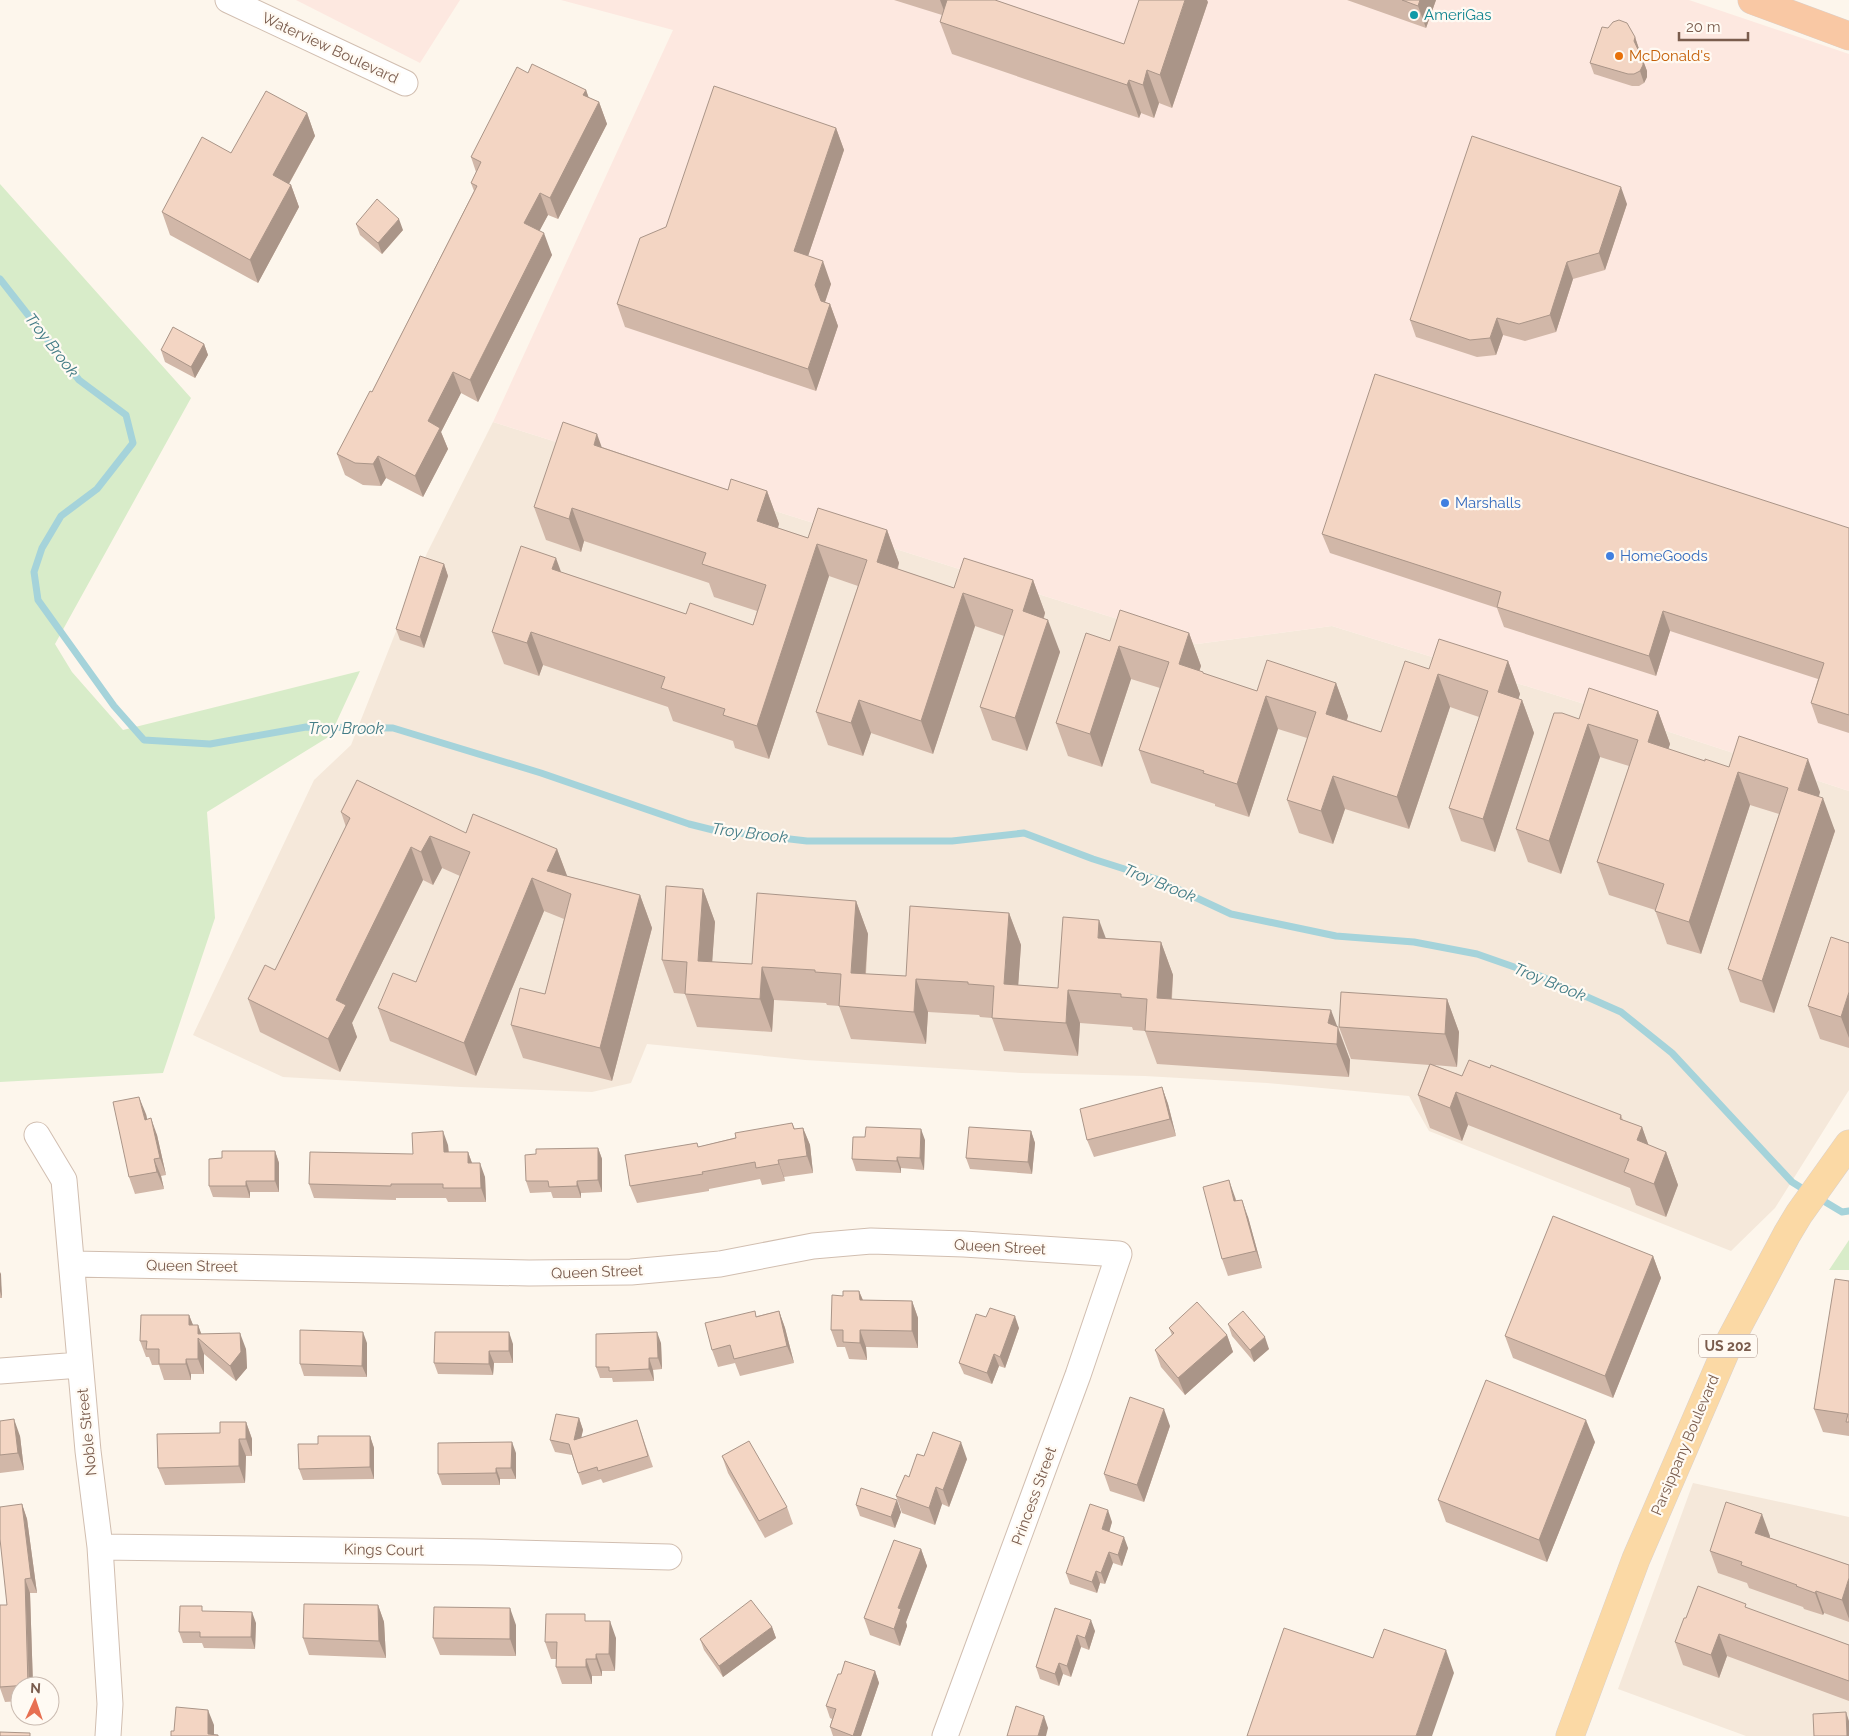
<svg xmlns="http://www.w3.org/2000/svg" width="1849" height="1736" font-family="Raleway,sans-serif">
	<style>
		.residential { fill: #f5e8da }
		.commercial { fill: #fde8e0 }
		.green { fill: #d8ecc9 }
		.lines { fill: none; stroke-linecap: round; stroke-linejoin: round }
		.stream { stroke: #a5d3da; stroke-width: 7 }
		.minor-casing { stroke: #d1beb0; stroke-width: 27 }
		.primary-casing { stroke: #dad1cd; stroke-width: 29 }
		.trunk-casing { stroke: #dad1cd; stroke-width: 29 }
		.minor { stroke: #fff; stroke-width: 25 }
		.primary { stroke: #fbd9a5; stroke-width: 28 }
		.trunk { stroke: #f9c8a4; stroke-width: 28 }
		.wall { fill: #d1b7a8 }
		.shaded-wall { fill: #aa9588 }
		.building { fill: #f3d5c3; stroke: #aa9588 }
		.culture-dot { fill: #0f9aa8; stroke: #fffaf3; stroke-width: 2 }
		.food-dot { fill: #e8710a; stroke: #fffaf3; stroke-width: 2 }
		.shop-dot { fill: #3f7fe0; stroke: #fffaf3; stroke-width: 2 }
		.labels { text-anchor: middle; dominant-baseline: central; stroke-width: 4.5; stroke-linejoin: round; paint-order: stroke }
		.shield { fill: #fffaf3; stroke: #a28b7f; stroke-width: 1 }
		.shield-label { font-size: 14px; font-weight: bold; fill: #7a5c4d }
		.culture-label { font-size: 15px; fill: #0d838f; stroke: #fffaf3; text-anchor: start }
		.street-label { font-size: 15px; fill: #7a5c4d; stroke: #fffaf3 }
		.food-label { font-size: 15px; fill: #c56008; stroke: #fffaf3; text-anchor: start }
		.shop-label { font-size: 15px; fill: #366cbe; stroke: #fffaf3; text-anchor: start }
		.water-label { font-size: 16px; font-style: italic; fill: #437c86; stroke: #fffaf3 }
	</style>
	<rect width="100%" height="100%" fill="#fdf6ec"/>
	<path class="residential" d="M493,422L1197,644L1332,626L1578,702L1849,791V1090L1775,1208L1731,1251L1429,1131L1409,1096L1267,1083L1145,1076L1022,1073L805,1060L647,1044L631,1083L592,1092L461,1087L283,1077L193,1035L314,780L351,745L427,553Z
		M1693,1483L1849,1517V1736H1746L1618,1689Z"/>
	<path class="commercial" d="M296,0H460L420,63Z
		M561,0H1689L1849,54V791L1578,702L1332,626L1197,644L493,422L673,30Z"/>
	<path class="green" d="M0,184L191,398L55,644L72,672L123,730L360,671L330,736L207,812L215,918L163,1073L0,1082Z
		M1849,1240V1270H1829Z"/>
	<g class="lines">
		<path class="stream" d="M0,279L79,380L126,415L133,443L97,489L61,516L42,548L34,572L38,600L114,706L144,740L210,744L306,727L393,728L541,773L689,824L713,830L807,841H952L1024,833L1093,859L1156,879L1231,914L1336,936L1414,942L1477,954L1540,976L1621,1012L1672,1053L1792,1182L1808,1192
			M1817,1197L1842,1212L1849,1211"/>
		<defs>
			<path id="minor" d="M228,0L405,83
				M37,1135L64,1180L88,1451L100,1547L110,1704L108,1736
				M73,1264L529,1273L631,1272L720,1264L813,1246L871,1241L964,1244L1119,1254L1078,1375L945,1736
				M0,1371L80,1365
				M100,1547L483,1552L669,1557"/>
			<path id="primary" d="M1570,1736L1636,1559L1730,1341L1787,1234L1799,1214L1849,1144"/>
			<path id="trunk" d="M1752,0L1849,36"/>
		</defs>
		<use href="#minor" class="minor-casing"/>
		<use href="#primary" class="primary-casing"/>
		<use href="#trunk" class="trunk-casing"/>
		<use href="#minor" class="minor"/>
		<use href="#primary" class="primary"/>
		<use href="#trunk" class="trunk"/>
	</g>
	<path class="wall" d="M894,0H995L1124,44L1208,2L1172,108L1159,103L1154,118L1141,113L1139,118L952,54L940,22L942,15Z
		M1347,0H1436L1426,28Z
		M1635,37L1639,49V51L1647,71V77L1644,83L1639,86H1632L1594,74L1590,63Z
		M528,73L586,90L588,97L599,102L607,124L558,219L548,215L539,231L552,255L478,402L461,393L441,432L448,449L423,497L386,478L381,486L363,485L345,475L337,454L372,392L474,191L471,183L476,172L471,157Z
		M307,113L315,136L289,184L291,185L299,207L258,283L170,235L162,212L231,153Z
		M836,128L844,150L808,256L831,284L825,302L830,304L838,326L816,391L625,327L617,304L666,227Z
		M1627,204L1605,270L1573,279L1556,332L1525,341L1503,335L1496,355L1477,357L1416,337L1410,320Z
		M356,224L403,230L382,254L360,235Z
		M204,344L208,355L195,378L165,362L161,350Z
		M602,447L728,490L767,491L779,524L778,528L808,538L887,530L899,563L898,569L954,588L1033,580L1045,613L1044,618L1060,652L1027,751L992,740L980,707L1004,636L975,626L933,754L871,733L863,756L828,745L816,712L858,586L829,576L769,759L735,748L733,741L673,721L668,707L543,665L539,676L504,664L492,632L561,572L686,614L753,625L757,611L714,597L709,583L584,541L581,552L546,540L534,507Z
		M1849,528V733L1818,723L1811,703L1818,679L1670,631L1656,676L1504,627L1497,608L1330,553L1322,534Z
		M444,564L448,576L424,648L400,640L396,629Z
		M1189,633L1201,666L1199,671L1204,674L1257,691L1336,683L1348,716L1347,720L1381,732L1429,669L1508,661L1520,694L1518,699L1522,700L1534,733L1495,852L1461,841L1449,808L1479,717L1450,707L1409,829L1345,809L1333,844L1299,833L1287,800L1307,738L1278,729L1249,817L1215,806V804L1151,783L1139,750L1160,688L1131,679L1102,767L1068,756L1056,723L1110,641Z
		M1658,711L1670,744L1668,749L1705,761L1820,792L1819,797L1835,831L1774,1013L1740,1002L1728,969L1779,814L1750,805L1701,954L1667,944L1655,910L1609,895L1597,862L1629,766L1600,757L1561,874L1528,862L1516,829L1579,719Z
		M341,812L557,849L567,876L640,895L652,928L612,1081L523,1058L511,1025L545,994L564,919L544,911L476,1076L390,1041L378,1008L416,982L460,876L442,868L433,885L423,880L352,1023L357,1037L340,1072L260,1032L248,999L275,970L346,827Z
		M703,889L715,922L712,962L752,964L856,901L868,934L866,974L906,976L1009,913L1021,945L1018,985L1058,988L1106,938L1161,942L1173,975L1172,999L1338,1027L1350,1060L1349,1077L1157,1064L1145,1031L1133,1030L1132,1027L1080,1023L1078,1056L1004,1051L992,1018L980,1017L979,1015L928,1012L926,1044L851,1039L839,1006L827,1005L826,1003L774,1000L772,1032L697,1027L685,994L674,993L662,960Z
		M1849,942V1048L1820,1039L1808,1006Z
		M1447,999L1459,1032L1457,1067L1434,1065L1462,1076L1490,1068L1621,1115L1623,1120L1642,1127L1648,1145L1666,1152L1678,1185L1666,1217L1636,1205L1630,1188L1468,1125L1462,1141L1430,1128L1418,1095L1429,1065L1351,1059L1339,1027Z
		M1162,1087L1168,1104L1176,1136L1094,1157L1087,1140Z
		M146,1114L147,1119L157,1135L166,1175L161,1176L164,1189L135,1194L129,1177Z
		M792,1123L795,1129L803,1128L810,1145L813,1173L784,1177L785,1181L762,1185L760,1179L709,1189V1191L637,1203L630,1186L697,1143L698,1147Z
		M1031,1131L1035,1143L1032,1174L970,1169L966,1158Z
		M925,1140L924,1170L901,1168V1173L856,1171L852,1159Z
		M448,1145L449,1152H468L472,1163L485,1177L486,1202H448L446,1198H396V1200L314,1198L309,1184L413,1154Z
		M598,1148L602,1159V1192L581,1193V1198H553L551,1192L530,1193L526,1181L536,1154Z
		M275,1151L279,1163V1192H250V1198L213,1197L209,1186L222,1158Z
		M1235,1197L1236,1201L1248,1217L1262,1268L1228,1276L1222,1259Z
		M1653,1256L1661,1278L1613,1398L1513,1358L1505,1336Z
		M0,1272L2,1298H0Z
		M1849,1281V1436L1823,1432L1814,1409Z
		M859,1291L863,1300L912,1301L918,1318V1348L866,1347L867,1360L849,1359L845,1347H837L831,1330L843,1296Z
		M779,1311L785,1328L794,1363L740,1376L735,1363L718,1367L712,1350L757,1316Z
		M189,1315L193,1325H198L201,1334L246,1349L247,1368L236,1381L204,1354V1374H191V1380H164L159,1365H152L149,1357H146L140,1341Z
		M986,1317L1019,1328L1005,1368L999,1366L992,1384L964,1374L959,1363Z
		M1228,1324L1269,1349L1254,1362L1232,1336Z
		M1169,1328L1227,1335L1233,1352L1185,1395L1161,1367L1155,1350L1172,1335Z
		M367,1343V1377L304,1376L300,1364Z
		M661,1343L662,1369L653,1370L654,1381L613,1382L612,1378H600L596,1367Z
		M513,1344V1363H494L493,1375L438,1374L434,1363Z
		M579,1418L583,1430L581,1438L641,1432L653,1467L603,1483L601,1479L582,1485L572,1455L555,1452L550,1440Z
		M0,1421L20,1436L24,1470L0,1473Z
		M246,1422L252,1439V1456H246L245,1483L165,1485L158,1468L220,1433Z
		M1170,1426L1144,1502L1110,1491L1104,1474Z
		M370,1436L374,1448V1479L303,1480L299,1469L318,1444Z
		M1595,1442L1547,1562L1446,1522L1438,1500Z
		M516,1453V1479H500V1485H442L438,1474Z
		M722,1456L787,1507L793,1524L765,1538L728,1473Z
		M967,1459L949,1507L942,1504L935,1525L902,1513L896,1496L909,1477Z
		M22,1504L27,1519L37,1593H30L33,1686H20V1701L5,1702L0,1688V1605H7Z
		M856,1505L901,1512L895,1528L860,1516Z
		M1112,1522L1109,1531L1128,1548L1122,1566L1113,1563L1105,1584L1100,1583L1097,1593L1070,1584L1066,1573Z
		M1770,1536V1538L1849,1565V1622L1824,1613L1823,1615L1804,1609L1803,1607L1749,1588L1747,1583L1718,1573L1710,1551Z
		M921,1549L927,1566L906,1622L907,1626L900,1646L870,1635L864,1618Z
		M378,1605L384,1622L386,1658L309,1655L303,1638Z
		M1055,1608L1095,1631L1089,1650L1081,1647L1071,1677L1063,1674L1059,1686L1040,1679L1036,1667Z
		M1748,1609L1849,1645V1701L1727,1656L1719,1678L1683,1665L1675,1642L1686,1618Z
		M204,1611L256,1623L255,1649L204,1648L202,1643H183L179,1632Z
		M587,1621L616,1638L615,1671H602V1676H592V1684H562L556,1667V1659H551L545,1642Z
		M516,1625V1656L440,1655L433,1638Z
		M772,1627L776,1638L723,1677L704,1650L700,1639Z
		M875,1671L879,1683L861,1736H833L830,1727L832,1719L830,1718L826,1706L841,1674Z"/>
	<path class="shaded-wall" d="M940,0H951L946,16Z
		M1185,0H1207L1208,2L1172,108L1160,75Z
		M1420,0H1436L1426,28L1418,6Z
		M1635,37L1639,49L1638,53L1634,41Z
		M1643,60L1647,71V77L1644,83L1640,71Z
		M1147,70L1159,103L1154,118L1143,85Z
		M1129,80L1141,113L1139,118L1127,85Z
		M586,90L594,112L583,95Z
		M599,102L607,124L558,219L550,198Z
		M307,113L315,136L281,198L273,175Z
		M836,128L844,150L802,274L794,251Z
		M291,185L299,207L258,283L250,260Z
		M1621,187L1627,204L1605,270L1599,253Z
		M540,193L548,215L532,245L524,223Z
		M399,219L403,230L382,254L378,243Z
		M544,233L552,255L478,402L470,380Z
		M823,261L831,284L823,308L815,285Z
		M1567,262L1573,279L1556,332L1550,315Z
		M830,304L838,326L816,391L808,369Z
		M1497,318L1503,335L1496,355L1490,338Z
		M204,344L208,355L195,378L191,367Z
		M453,372L461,393L441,432L448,449L423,497L415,476L428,421Z
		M597,434L609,467L594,445Z
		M378,456L386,478L381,486L373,464Z
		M767,491L779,524L769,554L757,521Z
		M572,508L584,541L581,552L569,519Z
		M887,530L899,563L889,594L877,562Z
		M817,544L829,576L769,759L757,726Z
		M556,558L568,591L552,569Z
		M444,564L448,576L424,648L420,637Z
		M1033,580L1045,613L1035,644L1023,611Z
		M963,593L975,626L933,754L921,721Z
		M1663,611L1670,631L1656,676L1649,656Z
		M1048,620L1060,652L1027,751L1015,718Z
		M531,632L543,665L539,676L527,643Z
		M1189,633L1201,666L1191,697L1179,664Z
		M1119,646L1131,679L1102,767L1090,734Z
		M1508,661L1520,694L1510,725L1498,692Z
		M1438,674L1450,707L1409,829L1397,797Z
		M1336,683L1348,716L1338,747L1326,714Z
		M1266,696L1278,729L1249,817L1237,784Z
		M859,700L871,733L863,756L851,723Z
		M1522,700L1534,733L1495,852L1483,819Z
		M1658,711L1670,744L1660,775L1648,742Z
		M1588,724L1600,757L1561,874L1549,841Z
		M1808,759L1820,792L1810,823L1798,790Z
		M1738,772L1750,805L1701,954L1689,922Z
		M1333,776L1345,809L1333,844L1321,811Z
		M1823,798L1835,831L1774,1013L1762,981Z
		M430,836L442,868L433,885L421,852Z
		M411,847L423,880L352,1023L357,1037L340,1072L328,1039L336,1000Z
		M557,849L569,881L547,871Z
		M532,878L544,911L476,1076L464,1043Z
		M703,889L715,922L710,993L698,961Z
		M640,895L652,928L612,1081L600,1048Z
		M856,901L868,934L863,1006L851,973Z
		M1009,913L1021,945L1016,1017L1004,984Z
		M1099,920L1111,952L1098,938Z
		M1161,942L1173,975L1169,1031L1157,998Z
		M762,967L774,1000L772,1032L760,999Z
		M916,979L928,1012L926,1044L914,1012Z
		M1068,990L1080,1023L1078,1056L1066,1023Z
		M1849,992V1038L1841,1017Z
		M1447,999L1459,1032L1457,1067L1445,1034Z
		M1331,1010L1350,1060L1349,1077L1328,1023Z
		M1162,1087L1168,1104L1176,1136L1170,1119Z
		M1456,1092L1468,1125L1462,1141L1450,1108Z
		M139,1097L146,1114L151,1137L145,1120Z
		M151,1118L157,1135L166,1175L160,1158Z
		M1642,1127L1654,1160L1637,1140Z
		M803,1128L810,1145L813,1173L807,1156Z
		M921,1129L925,1140L924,1170L920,1158Z
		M443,1131L448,1145L449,1166L444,1152Z
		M1031,1131L1035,1143L1032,1174L1028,1162Z
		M598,1148L602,1159V1192L598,1180Z
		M275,1151L279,1163V1192L275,1181Z
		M468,1152L473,1166L468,1163Z
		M1666,1152L1678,1185L1666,1217L1654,1184Z
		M897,1157L901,1168V1173L897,1161Z
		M154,1159L161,1176L164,1189L157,1172Z
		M778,1160L784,1177L785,1181L779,1164Z
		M480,1163L485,1177L486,1202L481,1188Z
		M1229,1180L1235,1197L1240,1218L1234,1201Z
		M246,1181L250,1192V1198L246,1186Z
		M577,1181L581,1193V1198L577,1186Z
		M1242,1200L1248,1217L1262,1268L1256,1251Z
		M1653,1256L1661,1278L1613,1398L1605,1376Z
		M0,1272L1,1274L2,1298L0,1291Z
		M859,1291L866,1308L860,1300Z
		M912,1301L918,1318V1348L912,1331Z
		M779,1311L785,1328L794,1363L787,1346Z
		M189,1315L195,1330L189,1325Z
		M1015,1316L1019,1328L1005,1368L1000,1357Z
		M198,1325L204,1341L198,1334Z
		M860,1330L866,1347L867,1360L860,1343Z
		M363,1332L367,1343V1377L362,1366Z
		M509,1332L513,1344V1363L509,1351Z
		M657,1332L661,1343L662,1369L658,1358Z
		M240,1333L246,1349L247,1368L236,1381L230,1366Z
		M1227,1335L1233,1352L1185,1395L1178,1378Z
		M1265,1337L1269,1349L1254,1362L1250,1350Z
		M198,1338L204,1354V1374L198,1359Z
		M489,1351L494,1363L493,1375L489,1364Z
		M994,1354L999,1366L992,1384L987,1373Z
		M649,1358L653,1370L654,1381L649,1369Z
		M186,1359L191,1374V1380L186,1364Z
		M1164,1409L1170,1426L1144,1502L1137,1485Z
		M579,1418L583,1430L578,1451L574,1440Z
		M14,1419L20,1436L24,1470L18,1453Z
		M1586,1420L1595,1442L1547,1562L1539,1540Z
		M246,1422L252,1439V1456L246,1439Z
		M370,1436L374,1448V1479L370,1467Z
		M239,1439L246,1456L245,1483L239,1466Z
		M512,1442L516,1453V1479L511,1468Z
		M961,1442L967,1459L949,1507L943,1490Z
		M496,1468L500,1479V1485L496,1473Z
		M936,1487L942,1504L935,1525L929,1508Z
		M897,1500L901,1512L895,1528L891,1517Z
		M22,1504L27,1519L37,1593L31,1578Z
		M1108,1510L1112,1522L1107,1540L1102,1529Z
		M1762,1514L1770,1536L1764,1556L1755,1533Z
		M1124,1537L1128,1548L1122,1566L1118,1555Z
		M921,1549L927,1566L906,1622L907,1626L900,1646L894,1629L898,1608Z
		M1109,1552L1113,1563L1105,1584L1101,1573Z
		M1096,1571L1100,1583L1097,1593L1092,1582Z
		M1849,1578V1619L1842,1600Z
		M25,1579L30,1593L33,1686H29Z
		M1816,1591L1824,1613L1823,1615L1815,1593Z
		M378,1605L384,1622L386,1658L379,1641Z
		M510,1608L516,1625V1656L510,1639Z
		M252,1612L256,1623L255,1649L251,1637Z
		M1091,1620L1095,1631L1089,1650L1085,1638Z
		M610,1621L616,1638L615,1671L609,1654Z
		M772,1627L776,1638L723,1677L719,1666Z
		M1719,1634L1727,1656L1719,1678L1711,1655Z
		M1077,1635L1081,1647L1071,1677L1067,1666Z
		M1446,1650L1454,1673L1432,1736H1416Z
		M596,1654L602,1671V1676L596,1659Z
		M586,1659L592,1676V1684L586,1667Z
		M1059,1663L1063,1674L1059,1686L1055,1674Z
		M875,1671L879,1683L861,1736H853Z
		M208,1710L214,1725V1736L208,1734Z
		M1846,1712L1849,1721V1736H1847Z
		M1044,1716L1048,1728L1046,1736H1038Z"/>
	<path class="building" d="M947,0H995L1124,44L1139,0H1185L1160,75L1147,70L1143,85L1129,80L1127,85L940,22Z
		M1402,0H1420L1418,6Z
		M1619,20L1627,23L1635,37L1634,41L1643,60V65L1640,71L1634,74H1628L1590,63L1602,27L1608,28L1613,22Z
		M532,64L586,90L583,95L599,102L550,198L540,193L524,223L544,233L470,380L453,372L428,421L440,428L415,476L378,456L373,464L355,463L337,454L370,391L372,392L477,186L471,183L481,162L471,157L517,67L528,73Z
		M714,86L836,128L794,251L823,261L815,285L821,301L830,304L808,369L617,304L640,238L666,227Z
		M266,91L307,113L273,175L291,185L250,260L162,212L202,137L231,153Z
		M1472,136L1621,187L1599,253L1567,262L1550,315L1519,324L1497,318L1490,338L1470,340L1410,320Z
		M377,199L399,219L378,243L356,224Z
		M173,327L204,344L191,367L161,350Z
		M1375,374L1849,528V715L1811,703L1824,663L1663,611L1649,656L1497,607L1501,592L1322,534Z
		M563,422L597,434L594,445L728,490L731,479L767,491L757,521L808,538L818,508L887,530L877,562L954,588L964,558L1033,580L1023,611L1048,620L1015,718L980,707L1013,610L963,593L921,721L859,700L851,723L816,712L867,560L817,544L757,726L723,715L725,709L661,688L665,677L531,632L527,643L492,632L521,546L556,558L552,569L686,614L690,603L753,625L766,585L702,564L706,553L572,508L569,519L534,507Z
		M420,556L444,564L420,637L396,629Z
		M1120,610L1189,633L1179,664L1203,672V673L1257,691L1267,660L1336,683L1326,714L1381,732L1405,661L1429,669L1439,639L1508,661L1498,692L1522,700L1483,819L1449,808L1488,691L1438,674L1397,797L1333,776L1321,811L1287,800L1316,712L1266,696L1237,784L1203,773L1204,771L1139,750L1169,662L1119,646L1090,734L1056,723L1086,633L1110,641Z
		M1589,688L1658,711L1648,742L1705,761V759L1729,767L1739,736L1808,759L1798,790L1823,798L1762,981L1728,969L1788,788L1738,772L1689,922L1655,911L1664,884L1597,862L1638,740L1588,724L1549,841L1516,829L1554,713H1562L1579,719Z
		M357,780L466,833L473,814L557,849L547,871L640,895L600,1048L511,1025L520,988L545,994L571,894L532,878L464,1043L378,1008L393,973L416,982L470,852L430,836L421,852L411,847L336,1000L346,1005L328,1039L248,999L265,965L275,970L350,818L341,812Z
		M666,886L703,889L698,961L752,964L757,893L856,901L851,973L906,976L910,906L1009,913L1004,984L1058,988L1063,917L1099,920L1098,938L1161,942L1157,998L1331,1010L1328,1023L1338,1027L1337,1044L1145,1031L1147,999L1121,997V994L1068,990L1066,1023L992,1018L994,986L968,984V982L916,979L914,1012L839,1006L841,974L815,972V970L762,967L760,999L685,994L687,962L662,960Z
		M1831,937L1849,943V942V992L1841,1017L1808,1006Z
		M1341,992L1447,999L1445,1034L1339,1027Z
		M1469,1060L1490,1068L1491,1065L1621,1115L1620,1119L1642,1127L1637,1140L1666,1152L1654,1184L1624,1172L1629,1159L1456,1092L1450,1108L1418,1095L1430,1064L1462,1076Z
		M1162,1087L1170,1119L1087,1140L1080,1109Z
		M139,1097L145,1120L151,1118L160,1158L154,1159L157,1172L129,1177L113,1102Z
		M792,1123L794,1129L803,1128L807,1156L778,1160L779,1164L756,1168L755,1162L702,1172L703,1174L630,1186L625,1155L697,1143L698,1147L736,1138L735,1133Z
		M866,1127L921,1129L920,1158L897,1157V1161L852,1159L853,1137H865Z
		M969,1127L1031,1131L1028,1162L966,1158Z
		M443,1131L444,1152H468V1163H480L481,1188H443V1184H391V1186L309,1184L310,1152L413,1154L412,1133Z
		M598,1148V1180L577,1181V1186L549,1187L548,1181H526L525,1155L536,1154V1149Z
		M222,1151H275V1181H246V1186H209V1159L222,1158Z
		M1229,1180L1234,1201L1242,1200L1256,1251L1222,1259L1203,1187Z
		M1553,1216L1653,1256L1605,1376L1505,1336Z
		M1835,1279L1849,1281V1422H1846L1848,1414L1814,1409Z
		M843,1291H859L860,1300L912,1301V1331L860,1330V1343L843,1342V1330H831L832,1295L843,1296Z
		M1197,1302L1227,1335L1178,1378L1155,1350L1174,1333L1169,1328Z
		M990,1308L1015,1316L1000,1357L994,1354L987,1373L959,1363L976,1314L986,1317Z
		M755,1311L756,1317L779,1311L787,1346L734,1359L730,1345L712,1350L705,1323Z
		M1243,1311L1265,1337L1250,1350L1228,1324Z
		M141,1315H189V1325H198V1334L240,1333L241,1352L230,1366L198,1338V1359H186V1364H159V1349H146L147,1341H140Z
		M300,1330L363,1332L362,1366L300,1364Z
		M435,1332H509V1351H489V1364L434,1363Z
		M657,1332L658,1358H649V1369L609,1371V1367H596V1334Z
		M1486,1380L1586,1420L1539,1540L1438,1500Z
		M1130,1397L1164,1409L1137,1485L1104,1474Z
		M556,1414L579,1418L574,1440L637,1420L648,1456L598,1471L597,1467L578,1473L569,1444L550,1440Z
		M14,1419L18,1453L0,1455V1421Z
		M220,1422H246V1439H239V1466L158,1468L157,1434L220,1433Z
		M933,1432L961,1442L943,1490L936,1487L929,1508L896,1496L905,1475L909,1477L917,1454L924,1456Z
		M318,1436H370V1467L299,1469L298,1444H318Z
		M749,1441L787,1507L759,1521L722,1456Z
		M512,1442L511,1468H496V1473L438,1474V1443Z
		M861,1488L897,1500L891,1517L856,1505Z
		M1726,1502L1762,1514L1755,1533L1849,1565V1578L1842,1600L1816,1591L1815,1593L1796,1586L1797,1585L1741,1565L1742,1562L1710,1551Z
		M22,1504L31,1578L25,1579L28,1685L0,1687V1605H7L0,1539V1507Z
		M1090,1504L1108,1510L1102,1529L1124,1537L1118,1555L1109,1552L1101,1573L1096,1571L1092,1582L1066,1573Z
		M894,1540L921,1549L898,1608L901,1609L894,1629L864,1618Z
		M1698,1586L1746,1604L1745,1607L1849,1645V1681L1719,1634L1711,1655L1675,1642L1684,1618H1686Z
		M751,1600L772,1627L719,1666L700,1639Z
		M304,1604L378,1605L379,1641L303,1638Z
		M180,1606H202V1611L252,1612L251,1637H200V1632H179Z
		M434,1607L510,1608V1639L433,1638Z
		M1055,1608L1091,1620L1085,1638L1077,1635L1067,1666L1059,1663L1055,1674L1036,1667Z
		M546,1614H585V1621H610L609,1654H596V1659H586V1667H556L557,1642H545Z
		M1284,1628L1373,1658L1384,1629L1446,1650L1416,1736H1247Z
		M845,1661L875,1671L853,1736L830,1727L836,1709L826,1706L838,1674H841Z
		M1016,1706L1044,1716L1038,1736H1007Z
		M176,1707L208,1710V1734L218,1735V1736H171V1731H174Z
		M1846,1712L1847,1736H1814L1813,1714Z
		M0,1732L30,1733V1736H0Z"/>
	<circle class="culture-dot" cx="1414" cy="15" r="5"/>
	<circle class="food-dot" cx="1619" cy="56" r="5"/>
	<g class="shop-dot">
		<circle cx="1445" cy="503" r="5"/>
		<circle cx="1610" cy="556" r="5"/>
	</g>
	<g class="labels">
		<rect class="shield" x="1699" y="1334.5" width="58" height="23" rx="4"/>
		<g class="shield-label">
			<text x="1728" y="1346">US 202</text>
		</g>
		<g class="culture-label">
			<text x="1424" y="15">AmeriGas</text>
		</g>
		<g class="street-label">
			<text transform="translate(330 48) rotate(25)">Waterview Boulevard</text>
			<text transform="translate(1000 1247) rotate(3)">Queen Street</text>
			<text transform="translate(192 1266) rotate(1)">Queen Street</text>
			<text transform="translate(597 1272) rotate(-2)">Queen Street</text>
			<text transform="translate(87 1432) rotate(-96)">Noble Street</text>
			<text transform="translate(1685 1445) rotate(-67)">Parsippany Boulevard</text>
			<text transform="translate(1034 1496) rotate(-70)">Princess Street</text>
			<text transform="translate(384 1550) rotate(1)">Kings Court</text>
		</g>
		<g class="food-label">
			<text x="1629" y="56">McDonald's</text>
		</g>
		<g class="shop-label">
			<text x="1455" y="503">Marshalls</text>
			<text x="1620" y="556">HomeGoods</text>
		</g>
		<g class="water-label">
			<text transform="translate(52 345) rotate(52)">Troy Brook</text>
			<text x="346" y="728">Troy Brook</text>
			<text transform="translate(750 833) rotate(7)">Troy Brook</text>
			<text transform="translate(1160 883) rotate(22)">Troy Brook</text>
			<text transform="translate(1550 982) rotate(22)">Troy Brook</text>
		</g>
	</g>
	<g transform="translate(35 1701) rotate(3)"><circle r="24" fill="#fffaf3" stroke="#cabbb1"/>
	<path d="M0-4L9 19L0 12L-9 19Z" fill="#e76f51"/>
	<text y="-8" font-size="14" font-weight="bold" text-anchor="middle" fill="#7a5c4d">N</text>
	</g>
	<path d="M1679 32v8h69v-8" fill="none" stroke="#7a5c4d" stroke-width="2.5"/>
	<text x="1686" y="32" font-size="15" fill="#7a5c4d" stroke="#fffaf3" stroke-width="4" paint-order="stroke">20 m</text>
</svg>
